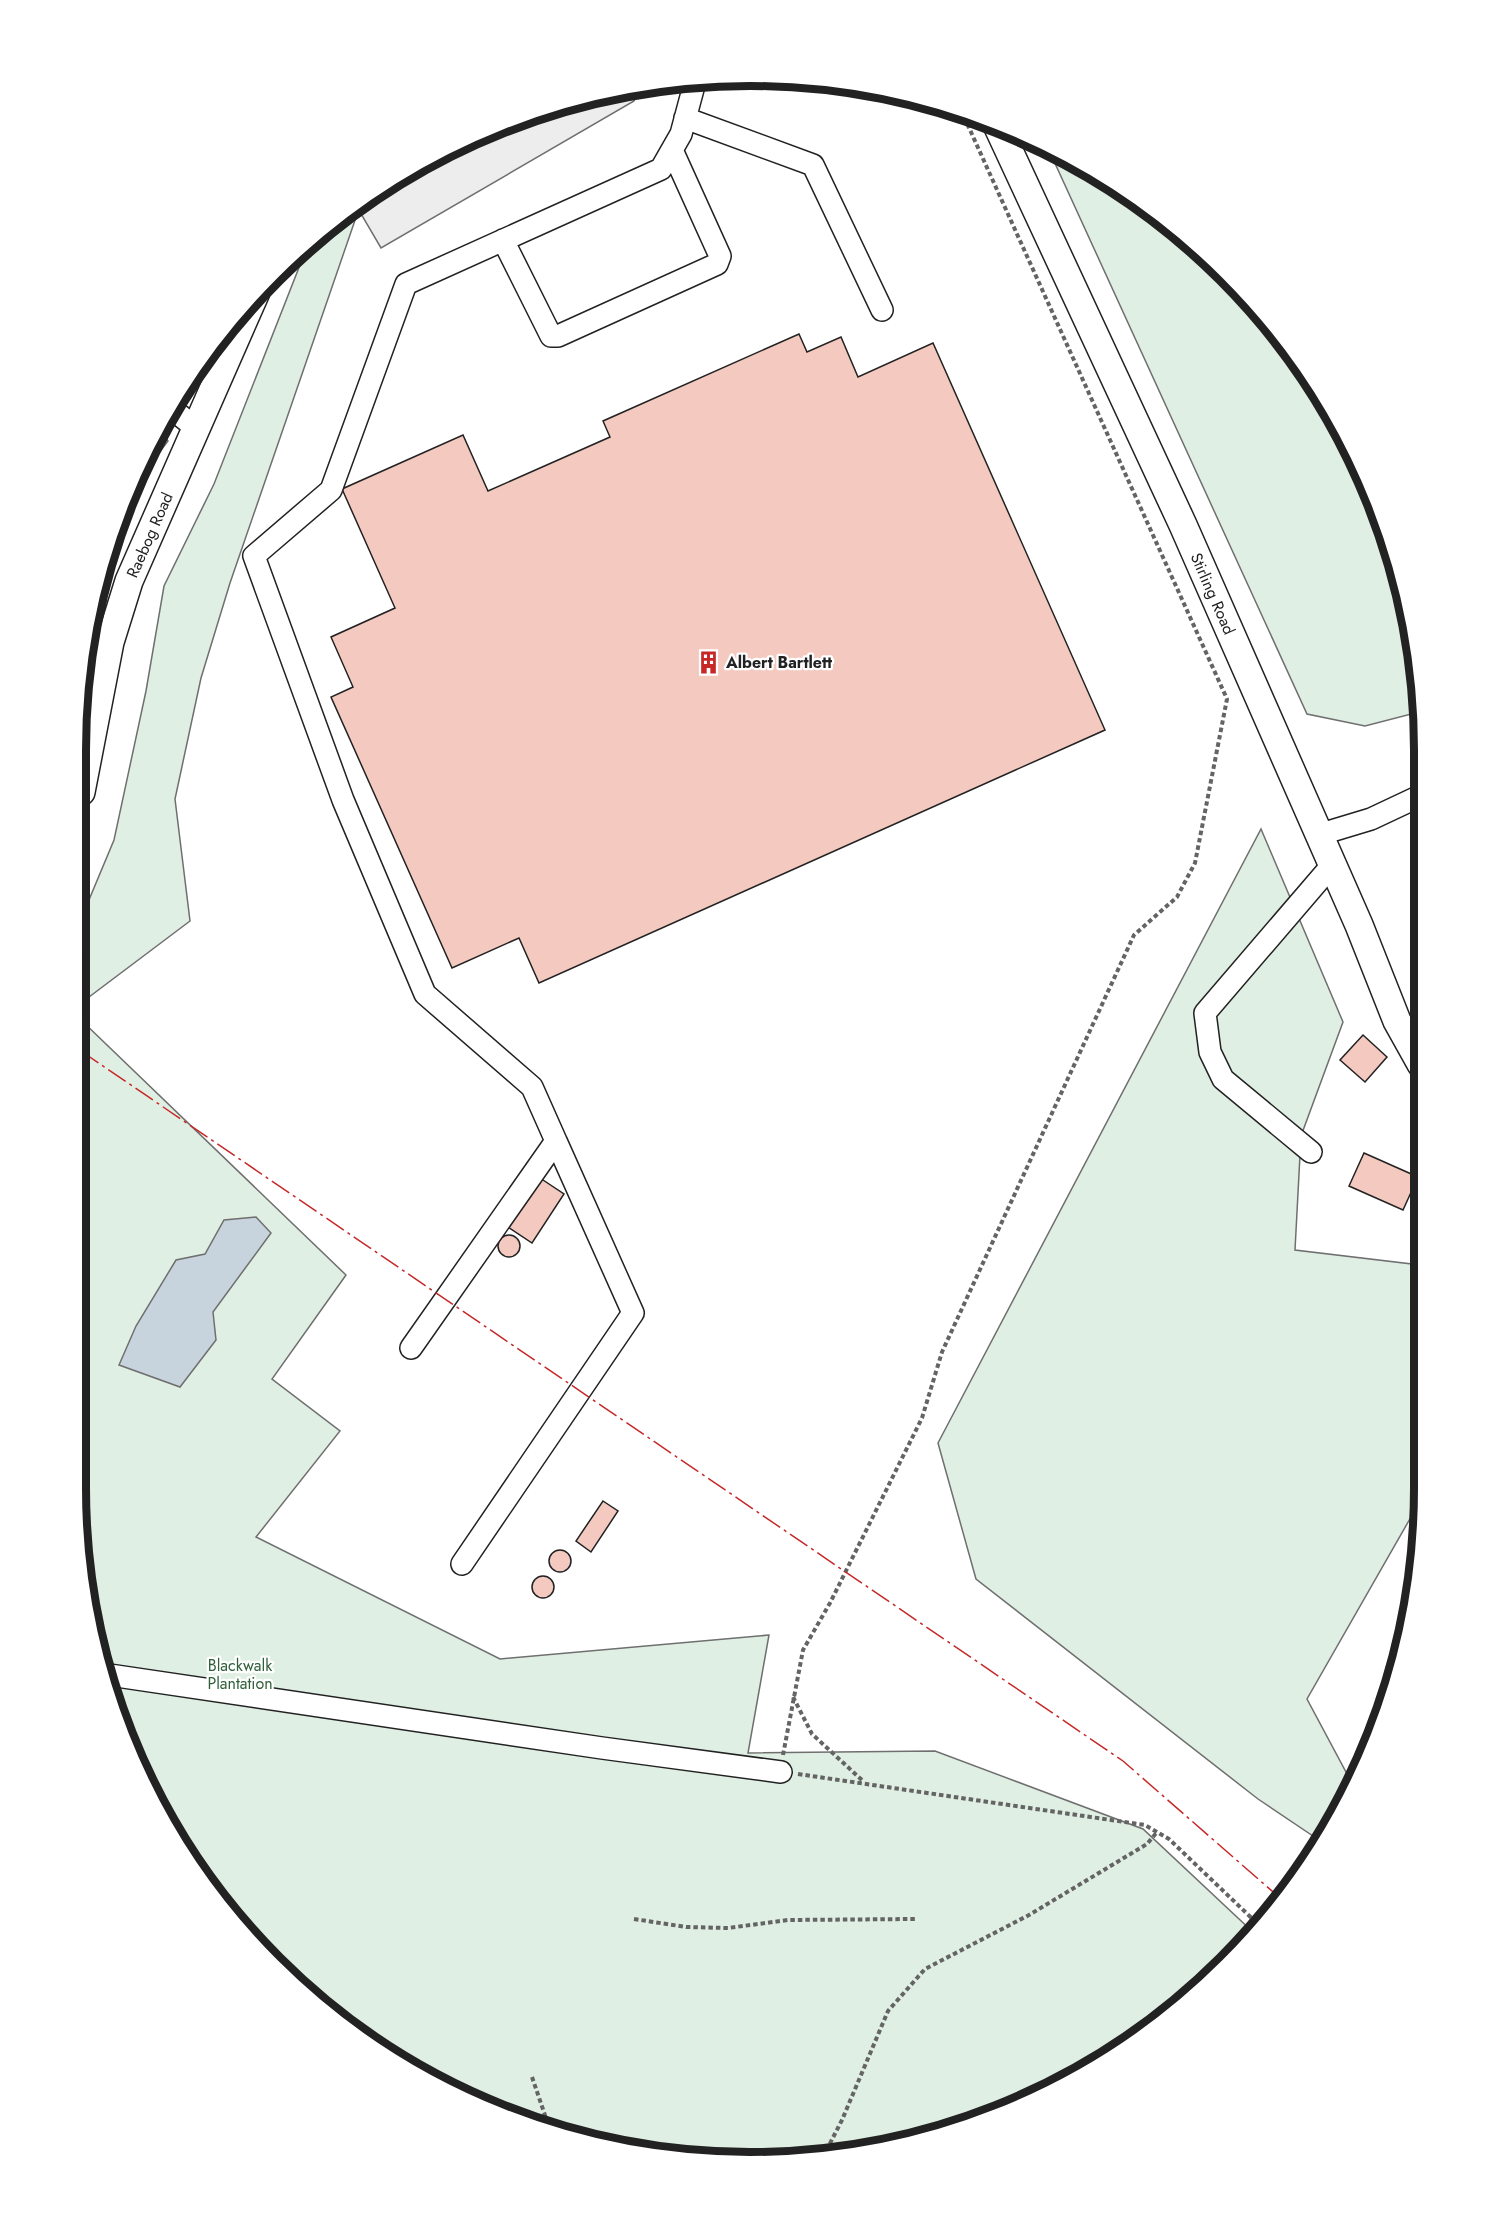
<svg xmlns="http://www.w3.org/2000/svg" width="1499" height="2238" font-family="Jost,sans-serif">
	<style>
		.green { fill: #e0efe3; stroke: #6f6f6f; stroke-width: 1.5 }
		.parking { fill: #ededed; stroke: #6f6f6f; stroke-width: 1.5 }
		.water { fill: #c7d3dd; stroke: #6f6f6f; stroke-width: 1.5 }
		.building { fill: #f3c9c0; stroke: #222; stroke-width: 1.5 }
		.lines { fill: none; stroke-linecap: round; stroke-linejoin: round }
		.minor-casing { stroke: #222; stroke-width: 24 }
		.major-casing { stroke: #222; stroke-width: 30 }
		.path { stroke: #646464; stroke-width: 4; stroke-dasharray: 4.5 3; stroke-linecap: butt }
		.minor { stroke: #fff; stroke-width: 21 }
		.major { stroke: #fff; stroke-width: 27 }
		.power { stroke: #c62828; stroke-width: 1.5; stroke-dasharray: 21 4.5 3 4.5; stroke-linecap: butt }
		.labels { text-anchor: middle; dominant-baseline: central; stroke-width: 4.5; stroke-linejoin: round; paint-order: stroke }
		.street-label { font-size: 16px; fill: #222; stroke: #fff }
		.poi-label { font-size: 16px; font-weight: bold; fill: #222; stroke: #fff; text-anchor: start }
		.park-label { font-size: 16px; fill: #2f5e38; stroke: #fff }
		.rim { fill: none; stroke: #222; stroke-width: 8 }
	</style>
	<rect width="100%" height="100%" fill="#fff"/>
	<path class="green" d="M1048,148L1087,166L1194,243L1285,339L1355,451L1401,575L1423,711L1365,726L1307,714Z
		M362,200L230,583L201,678L175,799L190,921L81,1003V919L114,840L146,691L164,586L214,484L309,242L339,214Z
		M159,429L168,441L128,494L102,583L81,664L111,533L144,451Z
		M1261,829L1343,1022L1301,1136L1295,1250L1420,1265L1419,1503L1307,1699L1354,1787L1319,1840L1258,1799L976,1579L938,1443Z
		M81,1020L346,1275L272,1379L340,1431L256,1537L500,1659L769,1635L748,1753L935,1751L1143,1829L1255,1934L1160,2023L1087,2072L924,2140L794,2162H706L618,2150L492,2112L339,2023L272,1965L189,1864L111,1705L81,1577Z"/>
	<path class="parking" d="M639,87L634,101L381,248L357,207L401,181L404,174L451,144L575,98Z"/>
	<path class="water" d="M256,1217L271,1233L213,1312L216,1340L180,1387L119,1365L136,1326L176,1260L205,1254L224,1220Z"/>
	<path class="building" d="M799,334L807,352L841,337L858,377L933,343L1105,730L539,983L519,938L452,968L331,697L353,687L331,637L395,608L342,489L463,435L488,491L610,437L603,421Z
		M1363,1035L1387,1057L1365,1082L1340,1060Z
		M1364,1153L1418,1177L1403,1210L1349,1186Z
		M540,1178L564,1194L532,1243L508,1227Z
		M498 1246a11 11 0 1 1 22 0a11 11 0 1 1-22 0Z
		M603,1501L618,1511L591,1552L576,1541Z
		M549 1561a11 11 0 1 1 22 0a11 11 0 1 1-22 0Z
		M532 1587a11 11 0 1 1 22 0a11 11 0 1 1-22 0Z"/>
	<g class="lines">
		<defs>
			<path id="minor" d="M685,118L813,165L882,310
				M503,240L551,336H558L717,264L720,256L672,150
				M172,409L196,428
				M1318,835L1371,819L1422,795
				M1311,1152L1223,1079L1210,1052L1205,1013L1332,865
				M411,1348L556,1141L532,1087L425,994L343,800L254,556L331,490L406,284L661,169L681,134L696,78
				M462,1564L633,1313L556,1141
				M103,1674L602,1748L781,1772"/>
			<g id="major">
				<path id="s1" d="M997,125L1183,525L1359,925L1397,1021L1421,1064"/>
				<path id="s2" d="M81,792L110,642L129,581L256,292"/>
			</g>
		</defs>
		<use href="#minor" class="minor-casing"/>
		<use href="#major" class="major-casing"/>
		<path class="path" d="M793,1697L812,1734L864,1782
			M783,1755L803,1650L830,1603L922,1418L942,1352L1134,935L1177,897L1195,863L1227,699L961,110
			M798,1774L1145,1825L1169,1839L1261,1927
			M634,1919L686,1927L728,1928L788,1920L915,1919
			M532,2077L550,2130
			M823,2157L842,2120L888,2011L925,1969L1029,1915L1147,1844L1157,1832"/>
		<use href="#minor" class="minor"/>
		<use href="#major" class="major"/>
		<path class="power" d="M81,1051L1123,1761L1280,1898"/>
	</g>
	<defs>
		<symbol id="building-bare" viewBox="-9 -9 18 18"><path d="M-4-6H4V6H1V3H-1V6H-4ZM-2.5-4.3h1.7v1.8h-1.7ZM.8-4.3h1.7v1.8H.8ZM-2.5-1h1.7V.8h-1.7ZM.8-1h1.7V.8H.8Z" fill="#c62828" stroke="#fff" stroke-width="2.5" paint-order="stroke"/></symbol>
	</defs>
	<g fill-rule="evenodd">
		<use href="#building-bare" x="692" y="646" width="33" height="33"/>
	</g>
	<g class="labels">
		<g class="street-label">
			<text stroke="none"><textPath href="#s2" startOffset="267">Raebog Road</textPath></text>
			<text stroke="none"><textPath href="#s1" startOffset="516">Stirling Road</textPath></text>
		</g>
		<g class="poi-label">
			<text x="726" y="662">Albert Bartlett</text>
		</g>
		<g class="park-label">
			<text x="240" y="1665">Blackwalk<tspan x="240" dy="18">Plantation</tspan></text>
		</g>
	</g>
	<path d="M0 0H1499V2238H0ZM750 86H750A664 664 0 0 1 1414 750V1488A664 664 0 0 1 750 2152H750A664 664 0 0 1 86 1488V750A664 664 0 0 1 750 86Z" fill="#fff" fill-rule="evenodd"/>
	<path class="rim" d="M750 86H750A664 664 0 0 1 1414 750V1488A664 664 0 0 1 750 2152H750A664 664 0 0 1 86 1488V750A664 664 0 0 1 750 86Z"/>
</svg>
